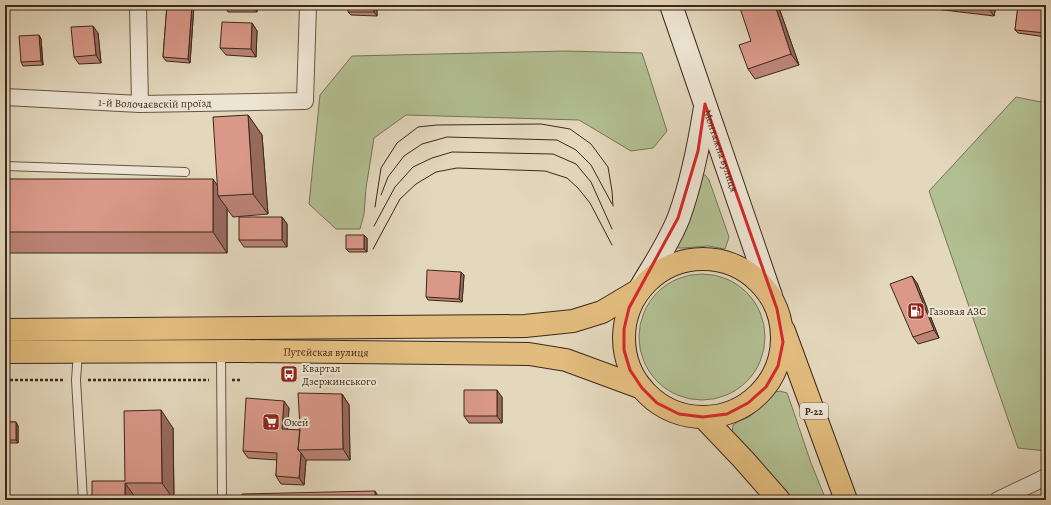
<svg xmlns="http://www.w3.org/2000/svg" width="1051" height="505" font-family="Alegreya,serif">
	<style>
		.green { fill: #b2bf92; stroke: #777456 }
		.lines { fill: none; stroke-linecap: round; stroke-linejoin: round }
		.lane-casing { stroke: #665443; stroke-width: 10 }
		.street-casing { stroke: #665443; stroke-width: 18 }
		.secondary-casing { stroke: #3c281b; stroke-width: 24 }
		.primary-casing { stroke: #3c281b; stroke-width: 24 }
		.path { stroke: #3c281b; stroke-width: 2.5; stroke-dasharray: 3 2; stroke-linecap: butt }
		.lane { stroke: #ede5d3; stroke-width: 8 }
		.street { stroke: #ede5d3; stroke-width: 16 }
		.secondary { stroke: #ede5d3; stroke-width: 22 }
		.primary { stroke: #e2bc7e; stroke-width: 22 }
		.tram { stroke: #3c281b; stroke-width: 1 }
		.wall { fill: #bb8375; stroke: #3c281b }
		.shaded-wall { fill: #986a5f; stroke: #3c281b }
		.building { fill: #d99888; stroke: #3c281b }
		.marked { fill: none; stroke: #d62828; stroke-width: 3; stroke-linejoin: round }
		.labels { text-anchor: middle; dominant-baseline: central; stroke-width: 4; stroke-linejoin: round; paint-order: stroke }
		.shield { fill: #ede5d3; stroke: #716152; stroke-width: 1 }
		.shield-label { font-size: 10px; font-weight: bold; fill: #3c281b }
		.street-label { font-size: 11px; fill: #3c281b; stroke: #ede5d3 }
		.poi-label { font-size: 11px; fill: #3c281b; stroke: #ede5d3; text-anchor: start }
	</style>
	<rect width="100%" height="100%" fill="#e3d7bc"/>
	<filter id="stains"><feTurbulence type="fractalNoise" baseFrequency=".005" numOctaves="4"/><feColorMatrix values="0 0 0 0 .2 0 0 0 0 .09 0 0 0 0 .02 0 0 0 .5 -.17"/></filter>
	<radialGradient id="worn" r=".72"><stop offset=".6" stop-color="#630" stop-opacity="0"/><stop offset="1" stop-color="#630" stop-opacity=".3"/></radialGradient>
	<path class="green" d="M566,51L642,53L667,131L653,148L631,151L579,120L406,115L374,138L366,188L364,214L360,229H336L309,204L320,95L352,56Z
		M1016,97L1046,103V451L1018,448L929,191Z
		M702,173L706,176L709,180L729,237L725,249L708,246L683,248H677L675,242Z
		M639 337a63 63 0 1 1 126 0a63 63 0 1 1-126 0Z
		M780,391L787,393L791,404L811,463L826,500H795L789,495L763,469L732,434L733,425L739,421L749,417L757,410L771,393Z"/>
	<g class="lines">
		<defs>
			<path id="lane" d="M5,166L185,172
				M221,351L222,500
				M78,352L76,380L83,500"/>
			<g id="street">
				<path d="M138,5L140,104"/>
				<path id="s1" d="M5,97L140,104L305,101L308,5"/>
				<path d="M998,500L1046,477"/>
			</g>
			<g id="secondary">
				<path id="s2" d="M671,5L771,296"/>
				<path d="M639,290C653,266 669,243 679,217C692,181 699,145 705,107"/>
			</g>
			<g id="primary">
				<circle cx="703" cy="338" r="79"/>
				<path d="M5,330L525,326L573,321L602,312L639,290"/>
				<path d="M784,331L846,500"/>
				<path id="s3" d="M5,352L244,351L529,354L566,360L642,388"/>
				<path d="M703,417L743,459L779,500"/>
			</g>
		</defs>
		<use href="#lane" class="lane-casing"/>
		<use href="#street" class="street-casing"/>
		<use href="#secondary" class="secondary-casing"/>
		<use href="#primary" class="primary-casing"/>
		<path class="path" d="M5,380H63
			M88,380H209
			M232,380H242"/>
		<use href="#lane" class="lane"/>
		<use href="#street" class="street"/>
		<use href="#secondary" class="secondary"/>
		<use href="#primary" class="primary"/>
		<path class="tram" d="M381,195L388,177L404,156L422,144L447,137L557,140L576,150L591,165L612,204
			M375,207L381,168L397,143L418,127L437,125L541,124L570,129L591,144L608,167L612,191L613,206
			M374,226L395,187L413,167L432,158L452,152L553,154L576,164L591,182L612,229
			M373,249L400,199L416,184L436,172L457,168L545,171L567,178L578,188L590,203L612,245"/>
	</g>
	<path class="wall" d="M167,5H194L190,63L166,61L163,57Z
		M224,5H258L257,12H228Z
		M377,5V16L351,15L348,12Z
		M778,5L799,65L755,79L748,69L751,41Z
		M902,5H1046V37L1018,33L1015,30L1018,8L996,6L994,16Z
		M252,23L257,31L256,57L226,55L220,48Z
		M98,33L101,63L79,64L74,57Z
		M39,35L41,39L43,65L23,66L21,62Z
		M248,115L262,135L268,214L233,217L227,209V253H5V179L218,186Z
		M282,217L287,224V247H244L239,240Z
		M367,238V252H349L346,249Z
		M461,272L464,275L462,302L428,300L426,297Z
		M917,283L939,338L918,344L913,337Z
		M342,394L349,405L350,460H306L304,485L281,484L276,476L277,460L248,458L243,451L289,408L287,430H300Z
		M502,397V423H469L464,416Z
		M5,422H16L18,426V443H5Z
		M173,428L174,500H92L125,481Z"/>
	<path class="shaded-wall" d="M192,5H194L190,63L188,59Z
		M252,5H258L257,12Z
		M374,5H377V16L374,12Z
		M775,5H778L799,65L791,54Z
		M990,5H996V6L994,16L989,9Z
		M252,23L257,31L256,57L251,49Z
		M93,26L98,33L101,63L96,55Z
		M39,35L41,39L43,65L41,61Z
		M248,115L262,135L268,214L253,194Z
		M213,179L224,195L218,196L227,208V253L213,232Z
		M282,217L287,224V247L282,240Z
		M364,235L367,238V252L364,249Z
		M461,272L464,275L462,302L459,299Z
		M912,276L917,283L939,338L934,330Z
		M497,390L502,397V423L497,416Z
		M342,394L349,405L350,460L343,449Z
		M284,401L289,408L287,437L282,429Z
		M161,410L173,428L174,500L162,483Z
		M16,422L18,426V443L16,440Z
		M301,453L306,460L304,485L299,478Z
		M125,483L137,500H125Z
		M375,491L381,500H375Z"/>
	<path class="building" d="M167,5H192L188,59L163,57Z
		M348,5H374V12H348Z
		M739,5H775L791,54L748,69L739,45L751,41Z
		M956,5H990L989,9Z
		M1018,5L1046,9V33L1015,30Z
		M1028,5H1046V6Z
		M222,22L252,23L251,49L220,48Z
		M93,26L96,55L74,57L71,27Z
		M39,35L41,61L21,62L19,36Z
		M248,115L253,194L218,196L213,117Z
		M5,179H213V232H5Z
		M239,217H282V240H239Z
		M346,235H364V249H346Z
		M427,270L461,272L459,299L426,297Z
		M912,276L934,330L913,337L890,284Z
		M464,390H497V416H464Z
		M298,393L342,394L343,449L298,450L300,427Z
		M246,398L284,401L282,429L300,430L298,450L301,453L299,478L276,476L277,453L243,451Z
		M161,410L162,483H125V500H92V481H125L124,411Z
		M5,422H16V440H5Z
		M375,491V500H242V494Z"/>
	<path class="marked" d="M705,104L777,309L783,342L778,366L766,387L748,403L727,414L703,417L679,414L657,403L642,388L630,370L624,350V329L629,308L678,218L698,151Z"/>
	<defs>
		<symbol id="fuel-square" viewBox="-11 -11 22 22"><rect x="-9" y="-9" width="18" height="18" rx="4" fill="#8f2418" stroke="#ede5d3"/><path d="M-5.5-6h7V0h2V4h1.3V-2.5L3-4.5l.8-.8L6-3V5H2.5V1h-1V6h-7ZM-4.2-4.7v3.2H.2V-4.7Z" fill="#fff"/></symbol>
		<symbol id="bus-square" viewBox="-11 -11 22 22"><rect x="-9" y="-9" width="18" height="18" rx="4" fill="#8f2418" stroke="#ede5d3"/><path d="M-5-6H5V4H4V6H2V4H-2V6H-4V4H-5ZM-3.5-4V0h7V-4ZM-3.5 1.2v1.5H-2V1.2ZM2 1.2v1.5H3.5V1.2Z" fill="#fff"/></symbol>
		<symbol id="supermarket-square" viewBox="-11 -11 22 22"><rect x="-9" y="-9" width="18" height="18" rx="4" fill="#8f2418" stroke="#ede5d3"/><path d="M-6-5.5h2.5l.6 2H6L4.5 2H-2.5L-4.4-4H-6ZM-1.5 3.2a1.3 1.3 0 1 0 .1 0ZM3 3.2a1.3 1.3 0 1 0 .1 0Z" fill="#fff"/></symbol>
	</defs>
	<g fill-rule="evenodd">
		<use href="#fuel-square" x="906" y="301" width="20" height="20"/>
		<use href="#bus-square" x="279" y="364" width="20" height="20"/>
		<use href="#supermarket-square" x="261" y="412" width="20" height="20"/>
	</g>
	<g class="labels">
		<rect class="shield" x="800" y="403" width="28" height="16" rx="3"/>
		<g class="shield-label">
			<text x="814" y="411">Р-22</text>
		</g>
		<g class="street-label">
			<text stroke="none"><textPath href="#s1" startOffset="150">1-й Волочаєвскій проїзд</textPath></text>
			<text stroke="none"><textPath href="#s2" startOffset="154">Монтажна вулиця</textPath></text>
			<text stroke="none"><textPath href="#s3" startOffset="321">Путєйская вулиця</textPath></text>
		</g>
		<g class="poi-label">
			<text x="929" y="311">Газовая АЗС</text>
			<text x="302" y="368">Квартал<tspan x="302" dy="13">Дзержинського</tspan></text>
			<text x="284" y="422">Окей</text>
		</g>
	</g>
	<rect width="1051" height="505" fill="none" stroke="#e3d7bc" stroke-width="20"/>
	<rect x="6" y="6" width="1039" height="493" fill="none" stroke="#3c281b" stroke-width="2"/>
	<rect x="10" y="10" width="1031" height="485" fill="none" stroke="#3c281b"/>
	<rect width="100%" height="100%" filter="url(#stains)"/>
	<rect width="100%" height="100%" fill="url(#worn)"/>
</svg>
